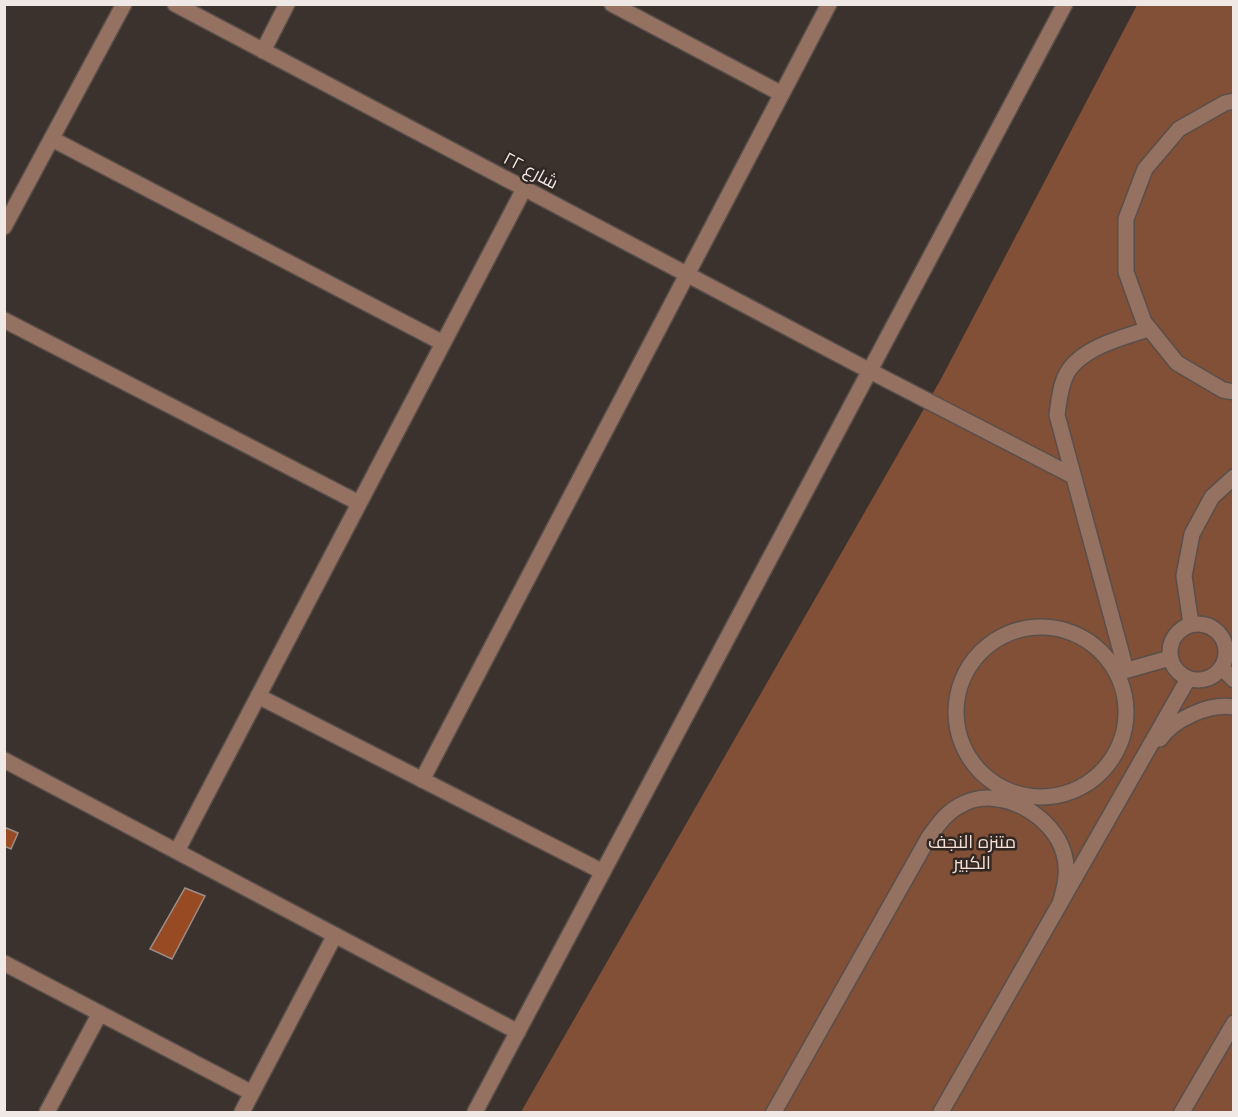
<svg xmlns="http://www.w3.org/2000/svg" width="1238" height="1117" font-family="Quicksand,Cairo,sans-serif">
	<style>
		.green { fill: #824f37 }
		.building { fill: #984b23; stroke: #9b8e89; stroke-width: 1.5 }
		.lines { fill: none; stroke-linecap: round; stroke-linejoin: round }
		.minor-casing { stroke: #594f4a; stroke-width: 18 }
		.minor { stroke: #957161; stroke-width: 15 }
		.labels { text-anchor: middle; dominant-baseline: central; stroke-width: 5; stroke-linejoin: round; paint-order: stroke }
		.street-label { font-size: 18px; fill: #efe8e4; stroke: #322823 }
		.park-label { font-size: 18px; fill: #f6dfd5; stroke: #322823 }
	</style>
	<rect width="100%" height="100%" fill="#3c322d"/>
	<path class="green" d="M1137,5H1233V1112H521L941,379Z"/>
	<path class="building" d="M4,827L18,833L11,849L4,846Z
		M185,888L205,896L172,959L150,949Z"/>
	<g class="lines">
		<defs>
			<path id="minor" d="M175,4L870,371L1073,476
				M612,4L782,94
				M263,51L287,4
				M1234,101L1225,103L1179,129L1145,169L1126,219V272L1144,322L1177,363L1223,390L1234,392
				M52,139L443,343
				M4,227L124,4
				M4,320L359,503
				M1170 652a28 28 0 1 1 56 0a28 28 0 1 1-56 0Z
				M1191,624L1184,576L1192,534L1212,497L1234,477
				M956 712a85 85 0 1 1 170 0a85 85 0 1 1-170 0Z
				M1222,668L1234,680
				M1126,670L1057,415C1059,401 1060,386 1067,373C1081,348 1123,337 1149,329
				M1117,673L1170,658
				M258,696L603,872
				M1160,739C1174,719 1209,703 1234,707
				M4,760L518,1032
				M422,780L829,4
				M177,851L524,189
				M4,963L252,1093
				M47,1112L100,1013
				M242,1112L335,935
				M475,1112L1065,4
				M774,1112L929,837C939,823 948,810 965,803C1002,786 1054,816 1064,854C1069,871 1065,887 1060,904
				M941,1112L1188,679
				M1182,1112L1234,1023"/>
		</defs>
		<use href="#minor" class="minor-casing"/>
		<use href="#minor" class="minor"/>
	</g>
	<g class="labels">
		<g class="street-label">
			<text transform="translate(531 170) rotate(28)">شارع ٢٢</text>
		</g>
		<g class="park-label">
			<text x="972" y="841">متنزه النجف<tspan x="972" dy="21">الكبير</tspan></text>
		</g>
	</g>
	<rect width="1238" height="1117" fill="none" stroke="#efe8e4" stroke-width="12"/>
</svg>
